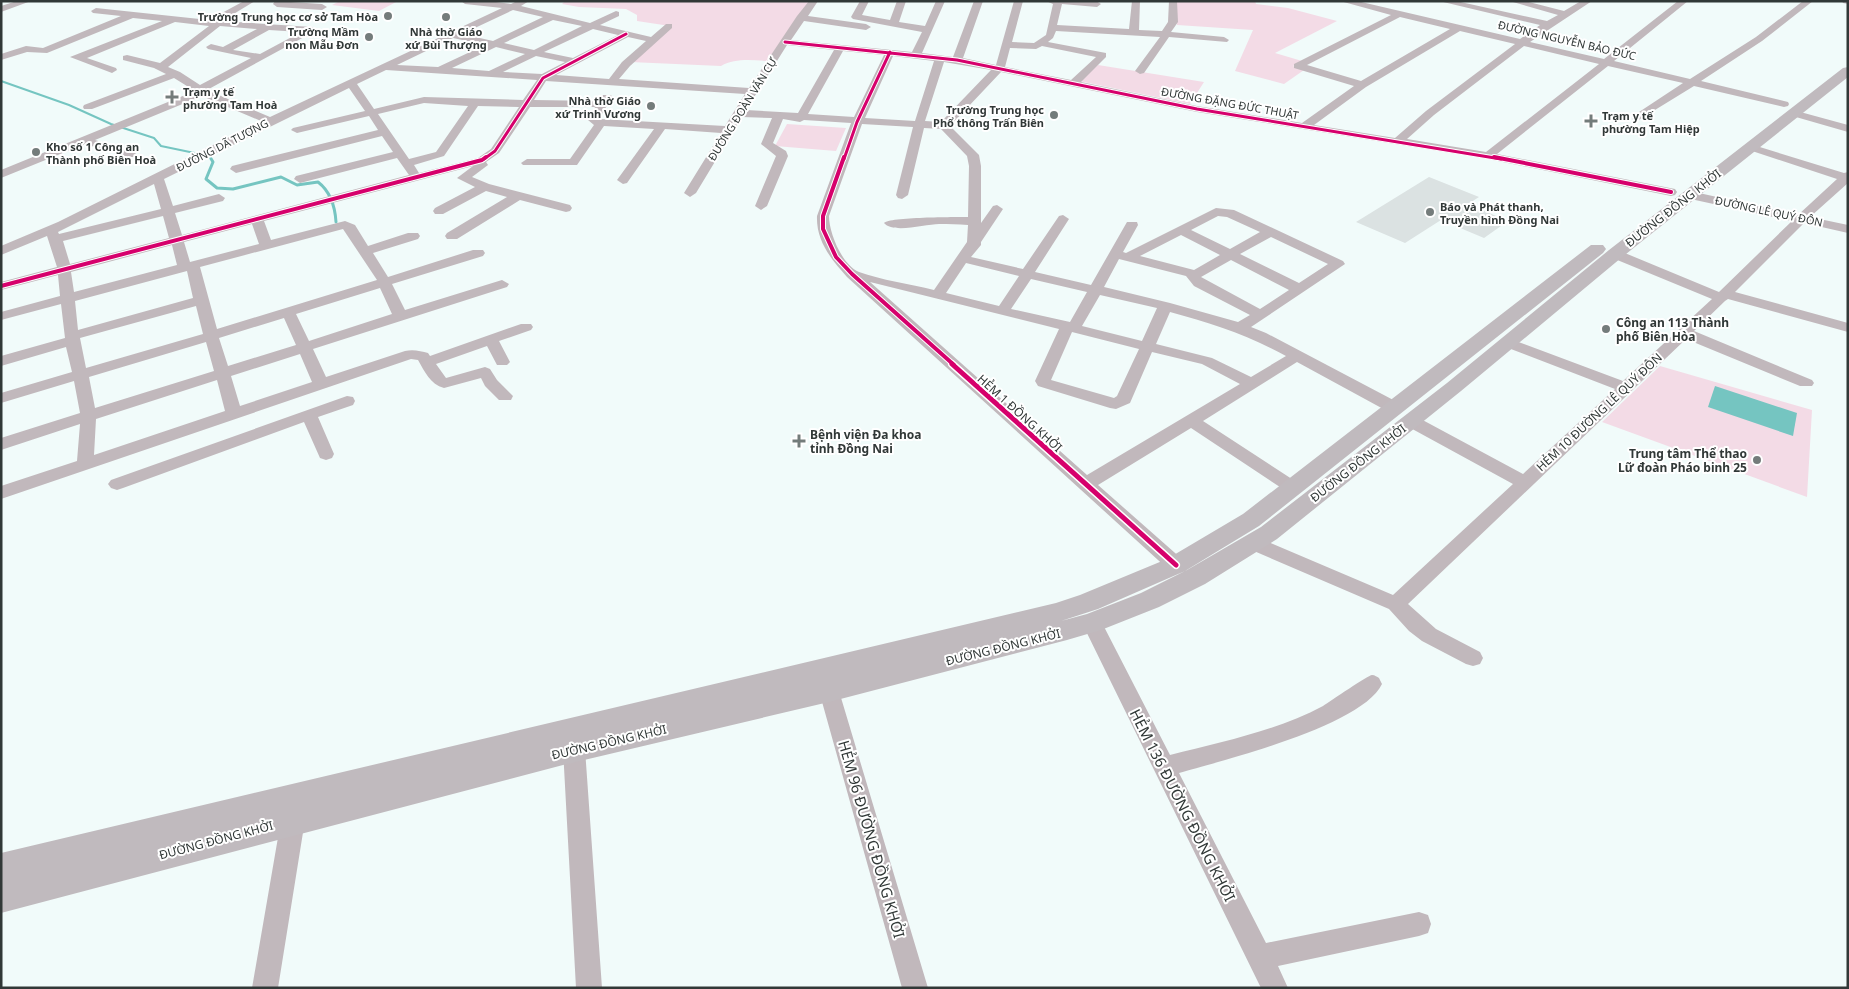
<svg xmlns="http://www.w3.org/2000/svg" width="1849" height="989" font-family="'Noto Sans',sans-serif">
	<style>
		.green { fill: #f3dbe6 }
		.water { fill: #75c5c1 }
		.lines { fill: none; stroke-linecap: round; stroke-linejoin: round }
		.stream-far1 { stroke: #75c5c1; stroke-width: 2 }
		.stream { stroke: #75c5c1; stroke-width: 3 }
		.building { fill: #dbe2e2 }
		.minor { fill: #c1b8bc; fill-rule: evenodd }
		.major { fill: #c0babe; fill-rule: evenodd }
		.cycleway-far2-casing { stroke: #fff; stroke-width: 5 }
		.cycleway-far1-casing { stroke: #fff; stroke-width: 6 }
		.cycleway-casing { stroke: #fff; stroke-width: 8 }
		.cycleway-far2 { stroke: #d6006c; stroke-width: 3 }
		.cycleway-far1 { stroke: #d6006c; stroke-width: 4 }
		.cycleway { stroke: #d6006c; stroke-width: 5 }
		.poi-dot { fill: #747c7b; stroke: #fff; stroke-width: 2 }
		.labels { text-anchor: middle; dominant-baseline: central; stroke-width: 4; stroke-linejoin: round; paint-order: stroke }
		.far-poi-label { font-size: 11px; font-weight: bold; fill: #313837; stroke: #fff; text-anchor: end }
		.far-street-label { font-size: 11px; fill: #313837; stroke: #fff }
		.street-label { font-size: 12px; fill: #313837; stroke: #fff }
		.poi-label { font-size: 12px; font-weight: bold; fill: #313837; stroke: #fff; text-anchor: start }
		.near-street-label { font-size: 15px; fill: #313837; stroke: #fff }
	</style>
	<rect width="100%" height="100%" fill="#f1fbfa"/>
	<path class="green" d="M340,1H398L379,11L332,5Z
		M565,1H810L767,61C751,60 735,58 721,66L630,62L670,26L637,21V15L626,9L579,7L562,4Z
		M1176,1H1255L1256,4L1288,8L1337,21L1275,53L1302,61L1293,66L1304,70L1284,84L1235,71L1253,30L1177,25Z
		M1098,65L1204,82L1190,104L1079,81Z
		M787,124L846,128L836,151L775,146Z
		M1660,366L1812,410L1807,497L1602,422Z"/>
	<path class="water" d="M1715,386L1797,413L1793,436L1708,407Z"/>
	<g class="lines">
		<path class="stream-far1" d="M1,81L69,105L111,124L154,138L161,146L209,156L211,159"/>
		<path class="stream" d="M210,157L213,162L206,179L217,188L233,189L281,177L297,185L318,182C331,192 335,206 336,222"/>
	</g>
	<path class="building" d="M1429,177L1479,197L1468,204L1508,221L1484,238L1441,220L1405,243L1356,222Z"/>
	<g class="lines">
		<path class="minor" d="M17,1H31L1,12V6Z
			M244,1H255L222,21L312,27L317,30L207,90L270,117L502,8L465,4L461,1H488L511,4L517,1H529L521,6L590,23L616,11L619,12V16L600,25L651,37L666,24H672V28L630,66L619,79L749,88L797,16L809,1H818L808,16L866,24L871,27L866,30L804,21L791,40L912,52L922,32L853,19L851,17L860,1H869L862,15L890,20L897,1H906L899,22L925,26L936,1H945L922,53L953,57L974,1H983L963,58L996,65L1014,1H1023L1012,42L1034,43L1046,35L1053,4L1046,1H1096L1101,4L1097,7L1062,4L1057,25L1129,29L1132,1H1140L1139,30L1162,31L1168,22L1169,1H1177L1178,22L1171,32L1224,37L1229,40L1227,42L1169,37L1144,73L1140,74L1135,71L1160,37L1056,31L1053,38L1048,42L1106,53V57L1081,82L1197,106L1302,123L1354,86L1294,68V64L1391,15L1340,1H1357L1520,39L1540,25L1439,1H1456L1547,21L1558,15L1513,2L1525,1L1564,11L1581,1H1592L1530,42L1604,59L1678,1H1688L1614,61L1690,79L1756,37L1803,1H1813L1762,41L1701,81L1788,102L1789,104L1788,106L1784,107L1694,86L1637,121L1633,120L1632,118L1633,116L1683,83L1608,66L1497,154L1675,189L1677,192L1675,195L1671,196L1488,159L1197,112L1001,72L950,126L979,155L981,166V223L993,206L997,205L1003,209L981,242V245L971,257L1023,269L1059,216L1063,215L1069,219L1035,272L1091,285L1127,222H1137L1138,225L1123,252L1126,253L1216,208L1234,210L1343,261L1345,264L1251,327L1266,333L1399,403L1401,407L1399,411L1393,412L1387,411L1297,362L1203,421L1298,483L1301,487L1298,491L1292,493L1286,491L1191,428L1098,485L1183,560L1185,565L1183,570L1176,572L1169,570L847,277C831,259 816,241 817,216L851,123L804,120L800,122L783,119L773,143L786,151L788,156L767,206L761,210L755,206L776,156L761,144L772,118L742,117L696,193L690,197L684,193L721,133L665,129L627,183L623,184L617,180L654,129L604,126L577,165H523L521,163L527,159H570L594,125L588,120L595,107H530L499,153L486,162L488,165L472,177L489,184L570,205L572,208L570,211L566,212L520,200L457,239H447L445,236L447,233L507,197L486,191L443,214H435L433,211L435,208L475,187L457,178L473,166L264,221L271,240L345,221L355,225L368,246L408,233H418L420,236L418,239L373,253L388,277L473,250H483L485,253L483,256L392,284L405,310L502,280L509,284L507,287L313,349L326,377L405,351C413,349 421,351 428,353L430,356L521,324H531L533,327L531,330L499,341L510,362L507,365H497L487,346L436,364L446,378L485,367L490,369L497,380L513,396L511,400H499L485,386L481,378L444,388C430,384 425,372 418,360L411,359L1,499V486L77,461L80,424L1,450V438L80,413L74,381L1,403V393L72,372L66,347L1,366V356L65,338L61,304L1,320V312L60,296L58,275L1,290V282L57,267L47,236L1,255V246L58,222L261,121L202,96L95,140L135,153L137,155L135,157H127L85,144L1,178V170L195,91L174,78L92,109H84L83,107L84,105L166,74L154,68L123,60V56L127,55L160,63L209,26L175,22L87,58L116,68L117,70L112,73L70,57L162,21L133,18L47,53L27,52L1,60V54L26,46L43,48L121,16L93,13L91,11L96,8L209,20ZM513,10L543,17L493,41L462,34ZM1400,17L1450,29L1361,81L1307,65ZM553,20L582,26L534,50L504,43ZM220,26L257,29L223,47L211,44L206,47L208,49L251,58L200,85L180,72L168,67ZM593,29L618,35L573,58L544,52ZM269,30L301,32L260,54L233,50ZM1460,31L1515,44L1426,111L1395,138L1314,125L1366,87ZM628,37L646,41L622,62L609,79L556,75ZM453,38L485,45L438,67L397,65ZM787,45L834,50L798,113L746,110ZM1042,46L1096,57L1071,80L1005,67L1010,48L1036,49ZM1524,46L1599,64L1486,152L1407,139L1434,115ZM496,47L525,54L489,71L452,68ZM843,51L884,55L854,117L808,114ZM536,56L565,62L542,74L503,72ZM893,56L934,61L915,121L865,118ZM944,62L991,70L941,122L925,121ZM386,70L537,80L523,100L424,97L374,109L357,84ZM546,81L745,94L725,126L599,119L612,97L611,95H603L599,101L534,100ZM349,88L365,111L293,128L291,130L297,133L369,116L378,130L232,166L230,169L236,173L382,136L393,152L296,176L294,179L300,183L397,158L409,175L182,235L175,213L223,201L225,198L219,194L173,206L164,179ZM424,103L468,106L436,152L409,159L378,114ZM478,106L519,107L491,149L478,158L419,173L414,165L444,156ZM862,124L913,127L896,195L898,198L902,199L908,195L924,128L941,129L967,156L969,166L968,217C956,217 889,217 884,223C893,234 926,224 939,224C949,224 958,224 968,225L967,242L934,290C910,284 881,280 859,272C842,265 829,233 829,216ZM154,184L161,209L59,234L58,232ZM163,216L169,238L70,264L63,241ZM1218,216L1227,217L1260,232L1230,249L1191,230ZM252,224L259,244L190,262L184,242ZM343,229L377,280L217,329L200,267ZM1181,235L1220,255L1194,270L1140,256ZM1271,237L1328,264L1299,283L1240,254ZM172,245L177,265L74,292L71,272ZM1119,259L1186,276L1194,286L1250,315L1238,322L1170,303L1104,287ZM1231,260L1289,290L1260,309L1201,277ZM966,263L1019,276L999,306L946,293ZM187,271L193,298L78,330L75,301ZM1031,279L1087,292L1070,322L1011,309ZM870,282L1059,329L1035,381L1038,386L1110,408L1116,409L1130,403L1152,352L1202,364L1240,384L1087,475ZM380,288L392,314L309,341L296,314ZM1100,295L1157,308L1142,341L1082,326ZM196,306L203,334L86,368L80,338ZM1170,312C1211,323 1248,335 1286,356L1251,377L1212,358L1156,344ZM284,318L296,345L228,366L219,338ZM1072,332L1139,349L1117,396L1114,398L1051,380ZM206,342L214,371L95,408L89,377ZM300,354L312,382L240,406L231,376ZM217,380L225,411L94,455L96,419Z
			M275,1L322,4L327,7L322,10L277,7L273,4Z
			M1842,1H1848V4L1843,3Z
			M1793,110L1848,125V132L1789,115L1788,113L1789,111Z
			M1750,144L1844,173L1848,172V183L1810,217L1848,225V233L1804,223L1735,292L1848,323V332L1728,299L1725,301L1694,331L1812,380L1814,383L1812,386H1800L1686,339L1408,604L1436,629L1480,652L1483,658L1480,664L1473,666L1466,664L1422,641L1409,631L1389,609L1247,548L1244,543L1247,538L1253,536L1259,538L1393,595L1513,484L1405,425L1403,421L1405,417L1411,416L1417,417L1523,474L1615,389L1503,346L1501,343L1503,340H1513L1623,381L1712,299L1610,257L1608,254L1610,251H1620L1719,292L1792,221L1686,198L1684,195L1686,192L1690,191L1798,215L1837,179L1746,149L1744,147Z
			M347,396L353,397L355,401L353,405L318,417L334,454L332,458L326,460L320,458L304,422L123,488L117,490L111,488L108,484L111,480Z
			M1092,615L1099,617L1170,755C1221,742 1276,731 1323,706C1331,701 1368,675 1372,675C1375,675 1377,677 1379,678L1382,684C1362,726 1224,760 1179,773L1266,943L1419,912L1428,915L1431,924L1428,933L1419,936L1278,966L1288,988H1261L1082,623L1085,617Z
			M829,682L836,685L839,691L928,988H902L819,691L822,685Z
			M574,739L582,742L585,749L602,988H576L563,749L566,742Z
			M293,809L301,812L305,820L278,988H252L281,820L285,812Z"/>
		<path class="major" d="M1848,67V77L1621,258L1461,391L1277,539L1205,584L1159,607L1101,630L1067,640L829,702L563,765L1,913V853L1056,603L1080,595L1167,559L1243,514L1591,245H1603L1606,249L1603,253L1259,526L1185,571L1098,609L1061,621L1087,614L1141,593L1187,570L1261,527L1447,383L1609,250L1843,68Z"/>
		<defs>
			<path id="cycleway-far2" d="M785,42L957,60L1197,109L1501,159
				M484,159L495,151L543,78L626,34
				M844,159L857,122L890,52"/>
			<path id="cycleway-far1" d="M844,157L823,216V229L836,257L852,274L954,365
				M1494,157L1671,192
				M1,286L482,160L486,157"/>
			<path id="cycleway" d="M952,364L1176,565"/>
		</defs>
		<use href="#cycleway-far2" class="cycleway-far2-casing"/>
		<use href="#cycleway-far1" class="cycleway-far1-casing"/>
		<use href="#cycleway" class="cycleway-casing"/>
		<use href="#cycleway-far2" class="cycleway-far2"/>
		<use href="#cycleway-far1" class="cycleway-far1"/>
		<use href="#cycleway" class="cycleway"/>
	</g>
	<g class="poi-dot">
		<circle cx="388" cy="16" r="5"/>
		<circle cx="446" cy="17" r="5"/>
		<circle cx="369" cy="37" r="5"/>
		<path d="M169.5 89.5h5v5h5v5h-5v5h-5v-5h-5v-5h5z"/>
		<circle cx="651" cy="106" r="5"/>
		<circle cx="1054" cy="115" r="5"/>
		<path d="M1588.5 113.5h5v5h5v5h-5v5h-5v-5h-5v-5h5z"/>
		<circle cx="36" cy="152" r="5"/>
		<circle cx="1430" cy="212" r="5"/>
		<circle cx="1606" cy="329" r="5"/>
		<path d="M796.5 433.5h5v5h5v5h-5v5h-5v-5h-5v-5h5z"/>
		<circle cx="1757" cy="460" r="5"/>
	</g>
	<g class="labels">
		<g class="far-poi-label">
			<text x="378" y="16">Trường Trung học cơ sở Tam Hòa</text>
			<text x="359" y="31">Trường Mầm<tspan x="359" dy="13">non Mẫu Đơn</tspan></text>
			<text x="446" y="31" text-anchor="middle">Nhà thờ Giáo<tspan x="446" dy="13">xứ Bùi Thượng</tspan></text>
			<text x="183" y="91" text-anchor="start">Trạm y tế<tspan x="183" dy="13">phường Tam Hoà</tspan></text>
			<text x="641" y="100">Nhà thờ Giáo<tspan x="641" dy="13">xứ Trinh Vương</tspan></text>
			<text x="1044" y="109">Trường Trung học<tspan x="1044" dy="13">Phổ thông Trấn Biên</tspan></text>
			<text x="1602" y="115" text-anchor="start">Trạm y tế<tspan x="1602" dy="13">phường Tam Hiệp</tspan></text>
			<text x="46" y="146" text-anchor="start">Kho số 1 Công an<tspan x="46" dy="13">Thành phố Biên Hoà</tspan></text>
			<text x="1440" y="206" text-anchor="start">Báo và Phát thanh,<tspan x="1440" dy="13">Truyền hình Đồng Nai</tspan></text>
		</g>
		<g class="far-street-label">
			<text transform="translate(1567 40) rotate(13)">ĐƯỜNG NGUYỄN BẢO ĐỨC</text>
			<text transform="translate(1230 103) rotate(10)">ĐƯỜNG ĐẶNG ĐỨC THUẬT</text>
			<text transform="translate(742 109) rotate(-58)">ĐƯỜNG ĐOÀN VĂN CỰ</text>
			<text transform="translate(222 145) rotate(-27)">ĐƯỜNG DÃ TƯỢNG</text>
			<text transform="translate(1769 211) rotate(12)">ĐƯỜNG LÊ QUÝ ĐÔN</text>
		</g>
		<g class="street-label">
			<text transform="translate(1673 208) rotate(-38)">ĐƯỜNG ĐỒNG KHỞI</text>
			<text transform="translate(1599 412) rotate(-43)">HẺM 10 ĐƯỜNG LÊ QUÝ ĐÔN</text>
			<text transform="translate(1020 413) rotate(42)">HẺM 1 ĐỒNG KHỞI</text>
			<text transform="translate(1358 463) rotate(-38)">ĐƯỜNG ĐỒNG KHỞI</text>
			<text transform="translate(1003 647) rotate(-14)">ĐƯỜNG ĐỒNG KHỞI</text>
			<text transform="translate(609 742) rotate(-13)">ĐƯỜNG ĐỒNG KHỞI</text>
			<text transform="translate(216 840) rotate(-15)">ĐƯỜNG ĐỒNG KHỞI</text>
		</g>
		<g class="poi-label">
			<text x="1616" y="322">Công an 113 Thành<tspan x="1616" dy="14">phố Biên Hòa</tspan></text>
			<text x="810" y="434">Bệnh viện Đa khoa<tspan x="810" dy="14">tỉnh Đồng Nai</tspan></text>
			<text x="1747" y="453" text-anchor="end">Trung tâm Thể thao<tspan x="1747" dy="14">Lữ đoàn Pháo binh 25</tspan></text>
		</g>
		<g class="near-street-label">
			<text transform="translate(1183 805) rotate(63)">HẺM 136 ĐƯỜNG ĐỒNG KHỞI</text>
			<text transform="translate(872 839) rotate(74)">HẺM 96 ĐƯỜNG ĐỒNG KHỞI</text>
		</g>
	</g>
	<rect width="1849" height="989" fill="none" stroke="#313837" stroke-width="5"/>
</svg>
